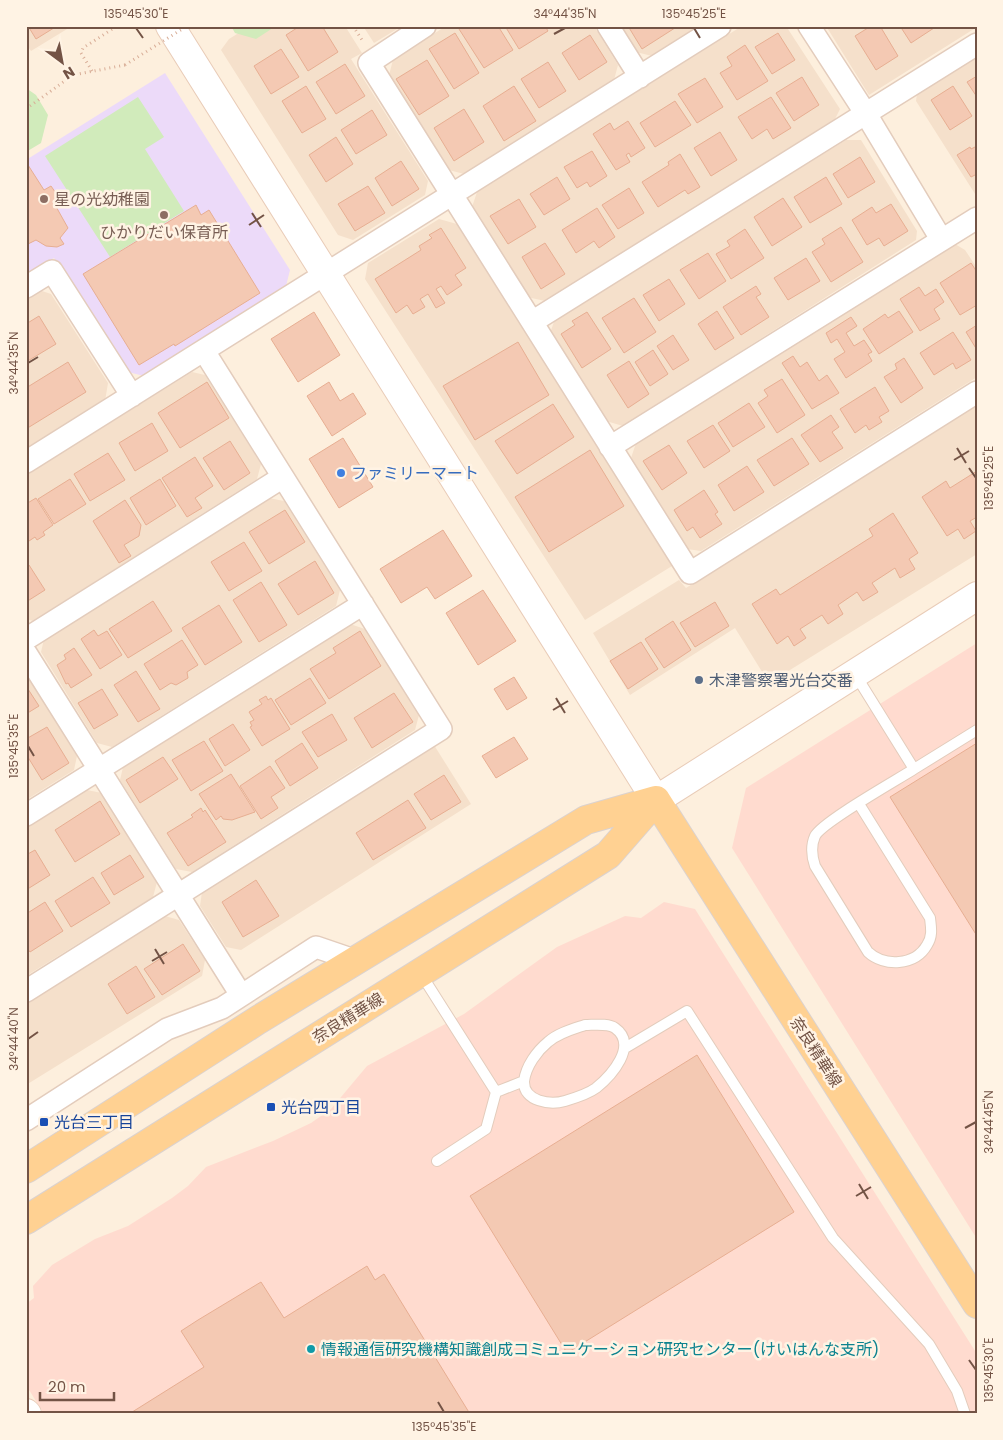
<svg xmlns="http://www.w3.org/2000/svg" width="1003" height="1440" font-family="Poppins,'Noto Sans JP',sans-serif">
	<style>
		.residential { fill: #f5e0cb }
		.commercial { fill: #ffdbcf }
		.education { fill: #ecdaf9 }
		.green { fill: #d1ebbb }
		.building { fill: #f4c9b3; stroke: #e7ae92 }
		.lines { fill: none; stroke-linecap: round; stroke-linejoin: round }
		.lane-casing { stroke: #e3ccbc; stroke-width: 12 }
		.street-casing { stroke: #e3ccbc; stroke-width: 24 }
		.secondary-casing { stroke: #e9ccb8; stroke-width: 30 }
		.primary-casing { stroke: #dbd2cf; stroke-width: 30 }
		.path { stroke: #d8ad97; stroke-width: 3; stroke-dasharray: 1 4; stroke-linecap: butt }
		.lane { stroke: #fff; stroke-width: 10 }
		.street { stroke: #fff; stroke-width: 21 }
		.secondary { stroke: #fff; stroke-width: 28 }
		.primary { stroke: #ffd192; stroke-width: 28 }
		.path-bridge { stroke: #d8ad97; stroke-width: 3; stroke-dasharray: 1 4; stroke-linecap: butt }
		.ticks { fill: none; stroke: #735345; stroke-width: 2 }
		.education-dot { fill: #8d6e63; stroke: #fff3e4; stroke-width: 2 }
		.shop-dot { fill: #3f7fe0; stroke: #fff3e4; stroke-width: 2 }
		.service-dot { fill: #5c6f8a; stroke: #fff3e4; stroke-width: 2 }
		.transit-dot { fill: #1a4fb4; stroke: #fff3e4; stroke-width: 2 }
		.culture-dot { fill: #0f9aa8; stroke: #fff3e4; stroke-width: 2 }
		.labels { text-anchor: middle; dominant-baseline: central; stroke-width: 5; stroke-linejoin: round; paint-order: stroke }
		.education-label { font-size: 16px; fill: #785e54; stroke: #fff3e4; text-anchor: start }
		.shop-label { font-size: 16px; fill: #366cbe; stroke: #fff3e4; text-anchor: start }
		.service-label { font-size: 16px; fill: #4e5e75; stroke: #fff3e4; text-anchor: start }
		.street-label { font-size: 16px; fill: #735345; stroke: #fff3e4 }
		.transit-label { font-size: 16px; fill: #164399; stroke: #fff3e4; text-anchor: start }
		.culture-label { font-size: 16px; fill: #0d838f; stroke: #fff3e4; text-anchor: start }
		.neatline { fill: none; stroke: #735345; stroke-width: 2 }
		.ticks-label { font-size: 12px; text-anchor: middle; fill: #735345 }
	</style>
	<rect width="100%" height="100%" fill="#fdefdd"/>
	<path class="residential" d="M26,26H72L31,51L26,44Z
		M250,26H345L362,53L351,59L428,181L425,195L353,240L338,235L221,50L229,39Z
		M363,26H402L374,43Z
		M446,26H594L618,65L614,80L464,174L449,170L389,75L393,60Z
		M620,26H699L652,56L636,52Z
		M742,26H786L840,109L834,121L545,301L527,297L472,207L477,192Z
		M826,26H977V27L869,95Z
		M977,56V197L916,101L917,94Z
		M846,140H861L917,231L916,240L623,426L606,421L550,333L555,319Z
		M439,219L457,224L672,566L585,620L365,279L368,263Z
		M955,244L965,250L977,268V377L701,551L687,549L631,458L636,443Z
		M39,290L51,294L108,383L105,401L26,450V298Z
		M192,372L205,375L261,464L257,479L33,621L26,619V475Z
		M977,405V554L769,683L735,628L630,695L593,633L679,580L686,588Z
		M269,498L284,501L340,590L336,606L112,747L97,743L41,652L44,639Z
		M350,624L365,629L419,715L415,730L192,872L176,869L120,780L124,763Z
		M26,674L77,756L74,770L26,800Z
		M434,745L471,804L241,950L226,947L200,906L202,892Z
		M87,790L102,793L157,882L153,897L26,976V828Z
		M165,916L179,920L205,960L202,976L26,1085V1004Z"/>
	<path class="commercial" d="M977,643V1239L732,848L746,788Z
		M664,902L695,909L977,1354V1414H44L26,1385V1304L34,1298L33,1286L52,1265L95,1239L128,1226L172,1198L188,1186L206,1167L273,1141L311,1123L331,1109L367,1066L464,1014L557,947L625,916L641,918Z"/>
	<path class="education" d="M165,73L290,270L286,286L144,376L128,372L54,258L26,275V160Z"/>
	<path class="green" d="M231,26H276L256,39L235,33Z
		M26,88L36,95L48,115L41,143L26,152Z
		M138,97L164,137L145,149L184,211L110,257L45,156Z"/>
	<path class="building" d="M28,26H57L36,39Z
		M300,26H322L338,52L308,71L286,35Z
		M463,26H498L513,50L484,68L459,29Z
		M505,26H545L548,31L519,49Z
		M628,26H678L642,49Z
		M871,26H880L898,56L876,70L855,36Z
		M900,26H937L911,43Z
		M455,33L479,73L454,89L429,49Z
		M778,33L795,60L772,74L755,47Z
		M590,35L607,62L579,80L562,53Z
		M745,45L768,81L737,100L720,73L732,66L727,57Z
		M281,49L299,77L271,94L254,66Z
		M427,60L449,96L419,115L396,79Z
		M548,62L566,91L539,108L521,79Z
		M345,64L365,96L336,114L316,82Z
		M977,76V97L967,82Z
		M802,77L819,105L794,121L776,93Z
		M705,78L723,107L697,123L678,94Z
		M306,86L326,119L302,133L282,101Z
		M514,86L536,121L504,141L483,106Z
		M953,86L972,116L950,130L931,100Z
		M771,97L791,128L773,139L767,129L752,139L738,117Z
		M675,101L691,125L655,147L640,123Z
		M464,109L484,142L454,161L434,128Z
		M372,110L387,135L356,154L341,130Z
		M628,121L645,148L631,157L629,153L626,155L630,162L616,170L593,134L610,123L614,130Z
		M720,132L737,160L711,176L694,148Z
		M336,137L353,164L326,182L309,155Z
		M977,146V174L971,177L957,155L970,147L971,149Z
		M592,151L607,176L590,187L587,182L577,188L564,167Z
		M680,154L700,187L688,194L685,190L658,207L642,182L669,165L668,162Z
		M860,157L875,182L848,198L833,174Z
		M401,161L419,189L392,206L375,178Z
		M28,165L44,190L51,186L60,199L54,203L68,228L60,238L64,244L57,247L46,246L36,240L26,245V166Z
		M557,177L570,199L544,215L530,194Z
		M826,177L842,204L810,223L794,197Z
		M368,186L385,213L355,231L338,204Z
		M629,188L644,213L618,229L602,205Z
		M783,198L802,227L772,246L754,217Z
		M519,199L536,227L508,244L490,216Z
		M891,204L908,231L884,246L879,238L867,245L852,220L872,207L876,213Z
		M196,205L201,215L209,210L260,293L175,346L174,344L139,365L83,274Z
		M597,208L615,237L599,248L594,241L576,253L562,230Z
		M841,227L863,262L831,282L812,252L825,244L822,239Z
		M441,228L466,268L455,275L462,285L447,295L441,286L436,289L445,303L436,308L428,294L420,299L425,307L413,314L407,305L396,313L375,279L421,250L419,246L432,238L429,235Z
		M745,229L764,258L731,279L716,254L730,246L727,241Z
		M545,243L565,274L541,289L522,257Z
		M708,253L726,281L699,299L680,270Z
		M806,258L820,281L788,300L774,278Z
		M971,263L977,272V305L960,315L940,283Z
		M669,279L685,304L659,321L643,295Z
		M756,286L761,294L756,297L769,317L741,335L723,307Z
		M919,287L925,296L936,289L944,302L934,309L940,319L920,331L900,299Z
		M634,298L656,332L624,353L602,318Z
		M717,311L734,338L715,350L698,324Z
		M899,311L913,332L879,354L863,329L885,314L888,318Z
		M314,312L340,355L298,382L271,339Z
		M587,312L611,349L582,368L561,334L575,325L572,321Z
		M39,316L56,344L26,362V324Z
		M851,317L857,326L846,333L854,346L864,340L872,352L868,354L872,361L846,378L834,359L845,352L837,339L831,343L826,333Z
		M977,325V350L966,332Z
		M953,332L971,360L956,369L953,363L934,375L920,353Z
		M673,335L689,360L673,370L657,346Z
		M518,342L549,395L475,440L443,386Z
		M653,350L668,374L650,386L635,362Z
		M793,356L800,367L807,362L819,381L827,375L839,393L812,409L782,363Z
		M904,358L923,388L901,403L884,377L897,369L895,364Z
		M629,361L649,394L628,408L607,375Z
		M68,362L86,392L26,429V388Z
		M782,379L805,415L777,433L758,403L768,396L764,390Z
		M207,382L229,418L180,448L158,413Z
		M329,382L340,401L353,393L366,414L332,436L307,396Z
		M875,387L889,411L879,417L882,422L869,430L866,425L855,433L840,409Z
		M749,403L765,427L733,447L718,423Z
		M553,404L574,437L517,474L495,441Z
		M831,415L839,427L832,432L843,448L820,462L801,435Z
		M152,423L168,451L135,471L119,443Z
		M713,425L730,451L704,468L687,441Z
		M343,438L373,487L339,508L309,459Z
		M792,438L809,464L774,486L757,460Z
		M230,441L250,473L224,490L203,458Z
		M669,445L687,473L662,490L643,461Z
		M590,450L624,506L549,552L515,497Z
		M108,453L125,480L90,501L74,474Z
		M195,457L213,486L195,498L202,508L187,517L162,478Z
		M747,466L764,492L734,511L718,485Z
		M977,471V517L970,521L976,531L964,539L958,529L947,536L922,497L946,481L950,488Z
		M70,479L86,504L54,524L38,499Z
		M160,479L176,506L146,525L130,498Z
		M704,490L718,512L715,514L722,524L700,538L693,527L687,531L674,510Z
		M36,498L53,525L43,532L45,535L37,540L35,537L26,543V504Z
		M125,500L141,525L139,536L124,545L131,556L119,563L93,521Z
		M285,510L305,542L269,564L249,532Z
		M893,513L918,553L909,559L915,569L900,578L895,568L872,583L878,592L863,601L857,592L838,605L843,614L828,624L822,615L800,629L806,638L794,646L788,636L777,644L752,604L776,589L780,595L873,536L869,529Z
		M443,530L472,576L435,599L427,587L401,603L380,569Z
		M244,542L262,571L229,591L211,562Z
		M315,561L334,593L298,615L278,584Z
		M29,565L45,590L26,602V567Z
		M261,582L287,625L259,642L233,600Z
		M483,590L516,641L478,665L446,613Z
		M153,601L172,631L128,658L109,629Z
		M715,602L729,626L695,647L680,623Z
		M219,605L242,642L205,665L182,628Z
		M673,621L691,650L664,668L645,639Z
		M94,630L98,636L107,631L122,655L100,669L81,639Z
		M360,631L381,666L329,699L310,669L336,653L333,648Z
		M182,640L198,665L187,672L188,678L176,685L171,683L160,690L144,664Z
		M641,642L658,669L628,689L610,661Z
		M74,648L92,675L71,688L68,683L66,684L57,665L66,659L64,655Z
		M136,671L160,709L138,722L114,685Z
		M514,677L527,698L507,710L494,689Z
		M310,678L326,703L291,725L275,700Z
		M26,686L39,706L26,714Z
		M102,689L118,715L94,729L78,703Z
		M394,693L413,722L372,748L354,718Z
		M266,696L268,700L271,698L290,729L262,746L250,727L252,726L250,722L254,720L249,712L262,704L259,700Z
		M332,714L347,740L318,757L302,732Z
		M233,724L250,750L225,766L209,739Z
		M47,727L69,763L42,780L26,754V739Z
		M514,737L528,759L496,778L482,756Z
		M204,741L223,771L191,791L172,760Z
		M302,743L318,768L290,786L275,761Z
		M977,743V936L890,797Z
		M163,757L178,779L140,803L126,780Z
		M270,766L285,788L271,797L278,808L261,819L240,786Z
		M231,774L255,812L232,820L223,819L221,816L216,820L199,794Z
		M444,775L461,802L431,820L414,794Z
		M408,800L426,828L373,860L356,833Z
		M100,801L120,834L75,862L55,830Z
		M201,808L203,812L205,810L226,842L188,866L167,833L193,817L191,815Z
		M35,850L50,875L26,890V855Z
		M130,855L144,877L114,895L101,873Z
		M93,877L110,903L71,927L55,901Z
		M256,880L279,916L243,937L222,902Z
		M45,902L63,931L30,952L26,947V914Z
		M183,944L200,971L162,995L144,969Z
		M136,966L155,997L127,1014L108,984Z
		M697,1055L794,1212L567,1353L470,1196Z
		M367,1266L375,1280L384,1274L470,1414H129L204,1367L181,1331L198,1320L261,1282L284,1318Z"/>
	<g class="lines">
		<defs>
			<path id="lane" d="M855,674L914,769L977,730
				M859,804L930,918C931,927 933,936 927,945C915,966 884,967 868,952L815,866C812,857 811,845 815,836C822,822 897,780 914,769
				M421,974L496,1092L486,1129L437,1161
				M585,1025C594,1025 608,1023 615,1028C639,1045 611,1076 596,1088C588,1094 575,1098 565,1101C551,1105 523,1102 524,1081C526,1066 537,1051 548,1042C558,1033 573,1029 585,1025Z
				M625,1048L687,1011L833,1238L929,1344L957,1391L965,1414
				M496,1092L524,1081"/>
			<path id="street" d="M425,26L369,63L690,573L977,392
				M608,26L640,77
				M809,26L866,114L941,239
				M26,287L52,271L132,396
				M532,322L977,44
				M610,447L977,218
				M26,462L720,26
				M26,639L283,477
				M26,653L241,995
				M26,815L363,604
				M26,991L441,729L204,351
				M26,1120L167,1029L222,1008L316,947L357,961"/>
			<path id="secondary" d="M170,26L656,800L977,596
				M26,1413L27,1414"/>
			<path id="primary" d="M656,800L977,1304
				M26,1169L258,1020L586,820L656,800
				M26,1220L608,855L656,800"/>
		</defs>
		<use href="#lane" class="lane-casing"/>
		<use href="#street" class="street-casing"/>
		<use href="#secondary" class="secondary-casing"/>
		<use href="#primary" class="primary-casing"/>
		<path class="path" d="M353,26L362,40
			M92,71L81,53L83,48L117,26
			M26,109L73,75L125,65"/>
		<use href="#lane" class="lane"/>
		<use href="#street" class="street"/>
		<use href="#secondary" class="secondary"/>
		<use href="#primary" class="primary"/>
		<path class="path-bridge" d="M125,65L187,26"/>
	</g>
	<path class="ticks" d="M136,28L143,38M694,28L700,38M554,34L565,28M252,213L261,227M249,225L264,215M28,363L38,357M957,448L966,463M954,460L969,451M969,468L976,478M556,698L565,713M553,710L568,701M28,746L34,756M155,949L164,964M152,961L167,952M28,1039L38,1032M965,1128L976,1122M859,1184L868,1199M856,1196L871,1187M969,1360L976,1370M438,1402L444,1412"/>
	<g class="education-dot">
		<circle cx="44" cy="199" r="5"/>
		<circle cx="164" cy="215" r="5"/>
	</g>
	<circle class="shop-dot" cx="341" cy="473" r="5"/>
	<circle class="service-dot" cx="699" cy="680" r="5"/>
	<g class="transit-dot">
		<rect x="266" y="1102" width="10" height="10" rx="2.5"/>
		<rect x="39" y="1117" width="10" height="10" rx="2.5"/>
	</g>
	<circle class="culture-dot" cx="311" cy="1349" r="5"/>
	<g class="labels">
		<g class="education-label">
			<text x="54" y="199">星の光幼稚園</text>
			<text x="164" y="232" text-anchor="middle">ひかりだい保育所</text>
		</g>
		<g class="shop-label">
			<text x="351" y="473">ファミリーマート</text>
		</g>
		<g class="service-label">
			<text x="709" y="680">木津警察署光台交番</text>
		</g>
		<g class="street-label">
			<text transform="translate(348 1018) rotate(-32)">奈良精華線</text>
			<text transform="translate(816 1052) rotate(57)">奈良精華線</text>
		</g>
		<g class="transit-label">
			<text x="281" y="1107">光台四丁目</text>
			<text x="54" y="1122">光台三丁目</text>
		</g>
		<g class="culture-label">
			<text x="321" y="1349">情報通信研究機構知識創成コミュニケーション研究センター(けいはんな支所)</text>
		</g>
	</g>
	<rect width="1003" height="1440" fill="none" stroke="#fff3e4" stroke-width="55"/>
	<g transform="translate(62 62) rotate(148)" stroke="#fff3e4" stroke-width="4" paint-order="stroke">
	<path d="M0-4L9 19L0 12L-9 19Z" fill="#735345"/>
	<text y="-8" font-size="14" font-weight="bold" text-anchor="middle" fill="#735345">N</text>
	</g>
	<path d="M40 1392v8h74v-8" fill="none" stroke="#735345" stroke-width="2.5"/>
	<text x="48" y="1392" font-size="15" fill="#735345" stroke="#fff3e4" stroke-width="4" paint-order="stroke">20 m</text>
	<rect x="28" y="28" width="948" height="1384" class="neatline"/>
	<g class="ticks-label">
		<text x="136" y="18">135°45'30"E</text>
		<text x="565" y="18">34°44'35"N</text>
		<text x="694" y="18">135°45'25"E</text>
		<text transform="translate(14 363) rotate(-90)" y="4">34°44'35"N</text>
		<text transform="translate(989 478) rotate(-90)" y="4">135°45'25"E</text>
		<text transform="translate(14 746) rotate(-90)" y="4">135°45'35"E</text>
		<text transform="translate(14 1039) rotate(-90)" y="4">34°44'40"N</text>
		<text transform="translate(989 1122) rotate(-90)" y="4">34°44'45"N</text>
		<text transform="translate(989 1370) rotate(-90)" y="4">135°45'30"E</text>
		<text x="444" y="1431">135°45'35"E</text>
	</g>
</svg>
